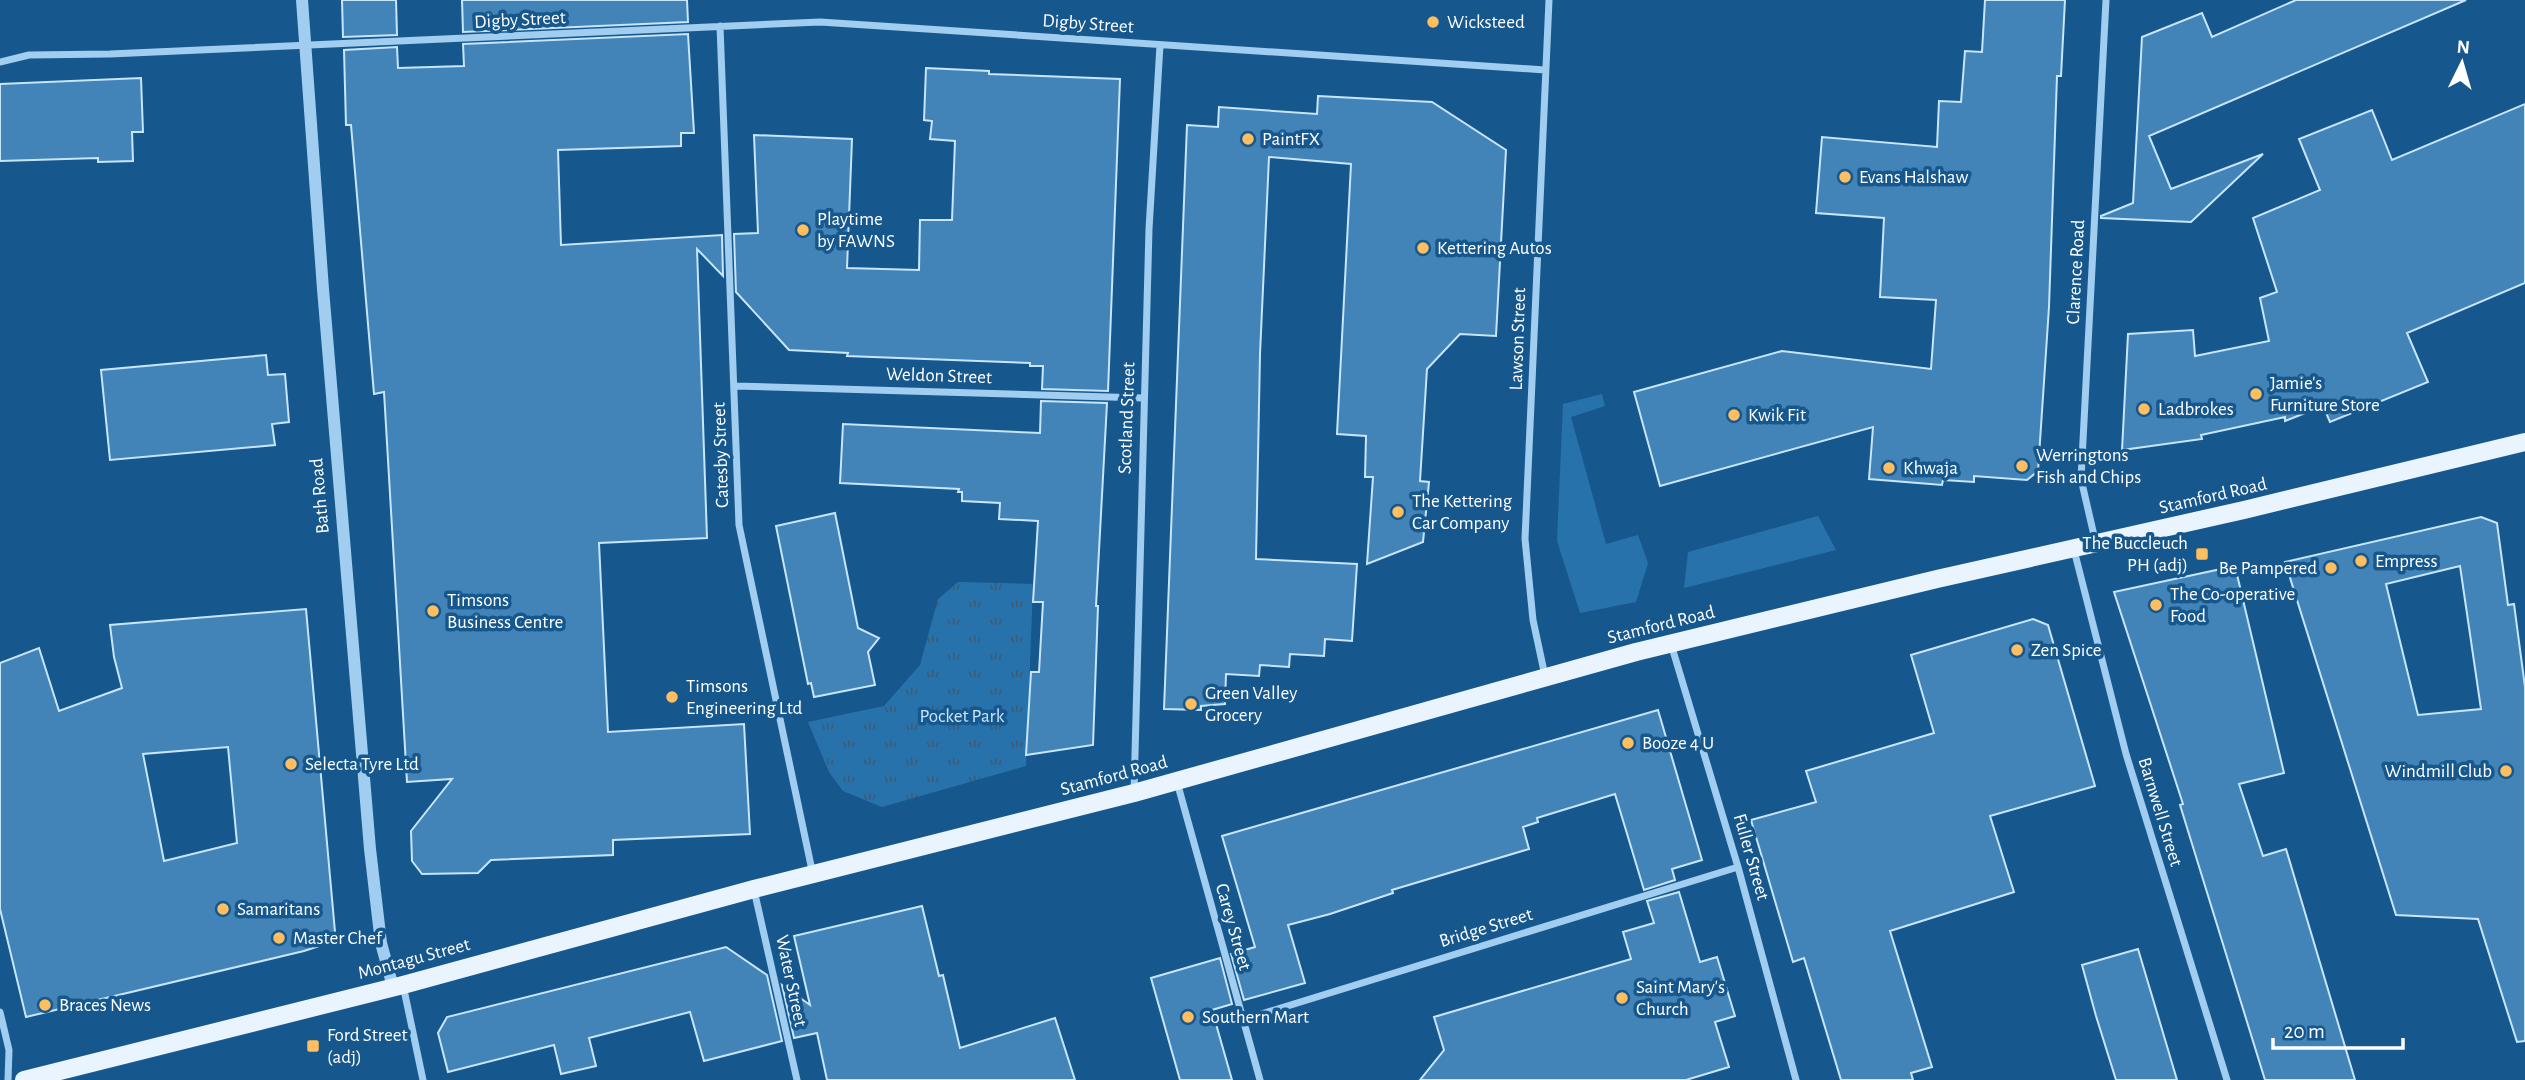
<svg xmlns="http://www.w3.org/2000/svg" width="2525" height="1080" font-family="'Alegreya Sans',sans-serif">
	<style>
		.grass { fill: #2872ac }
		.park { fill: url(#park-tufts) }
		.building { fill: #4384b8; stroke: #c7e5fb; stroke-width: 2; fill-rule: evenodd }
		.lines { fill: none; stroke-linecap: round; stroke-linejoin: round }
		.minor { stroke: #a0cdf0; stroke-width: 7 }
		.tertiary { stroke: #a0cdf0; stroke-width: 12 }
		.primary { stroke: #e9f4ff; stroke-width: 18 }
		.poi-dot { fill: #ffbe5f; stroke: #16588d; stroke-width: 2.5 }
		.labels { text-anchor: middle; dominant-baseline: central; stroke-width: 7; stroke-linejoin: round; paint-order: stroke }
		.street-label { font-size: 19px; fill: #fff; stroke: #16588d }
		.poi-label { font-size: 19px; fill: #fff; stroke: #16588d; text-anchor: start }
		.park-label { font-size: 19px; fill: #c7e5fb; stroke: #16588d }
	</style>
	<defs>
		<pattern id="park-tufts" width="24" height="20" patternUnits="userSpaceOnUse" patternTransform="scale(1.75)"><rect width="24" height="20" fill="#2872ac"/><path d="M3 7l-1-3M5 7V3M7 7l1-3M15 17l-1-3M17 17v-4M19 17l1-3" fill="none" stroke="#3c5d77"/></pattern>
	</defs>
	<rect width="100%" height="100%" fill="#16588d"/>
	<path class="grass" d="M1602,394L1605,406L1571,417L1606,544L1638,535L1648,563L1636,602L1580,613L1557,541L1563,404Z
		M1818,516L1836,550L1684,588L1688,552Z"/>
	<path class="park" d="M958,582L1033,584L1026,766L882,807L843,791L829,772L808,722L884,706L920,665L938,599Z"/>
	<path class="building" d="M342,0H396L397,35L343,37Z
		M462,0H687L688,22L463,32Z
		M1985,0H2065L2061,76H2057L2049,307L2038,471L2027,480L1974,476V482L1943,480L1942,485L1869,479L1873,427L1660,486L1634,392L1782,351L1931,369L1936,300L1880,297L1884,218L1816,213L1822,137L1937,147L1939,101L1961,102L1965,51L1982,52Z
		M2296,0H2466L2149,136L2171,189L2263,154L2191,222L2101,218V216L2133,203L2142,37L2202,13L2212,37Z
		M688,34L694,133H681V146L558,150L561,245L722,235L723,276L697,249L707,538L599,543L608,732L744,724L750,834L613,840V855L491,860L478,873L422,874L412,861L411,831L452,779L407,782L384,392L374,394L351,125H346L344,50L397,47L398,68L464,66L463,44Z
		M926,68L989,71V74L1120,79L1108,391L1042,389L1043,366H1030V363L847,356L848,353L789,350L736,292L734,234L758,233L754,135L852,139L847,268L919,270L920,220H952L955,141L930,139L932,121L924,120Z
		M141,78L143,132H132L133,161L98,162V158L0,161V84Z
		M1318,96L1432,102L1506,150L1496,336L1460,334L1427,369L1420,481L1429,482L1423,542L1367,564L1373,477H1365L1366,436L1337,434L1351,164L1269,157L1260,354L1256,559L1357,564L1352,641L1325,639L1324,656L1290,654L1289,667L1260,665L1259,676L1226,674L1225,704L1201,706V710L1164,709L1187,125L1218,127L1219,107L1317,114Z
		M2525,104V283L2407,333L2428,382L2330,422L2323,406L2285,421V417L2201,435L2202,439L2122,450L2128,334L2193,330L2195,356L2269,341L2260,298L2277,292L2253,218L2320,190L2299,139L2372,110L2392,160Z
		M266,355L268,375L285,374L289,422L272,424L275,445L110,460L101,370Z
		M1041,401L1107,403L1096,606H1098L1093,745L1026,755L1031,672H1039L1043,602H1033L1038,521L999,519L1000,503L962,501V492H958L959,489L840,483L843,424L1040,433Z
		M835,513L858,628L879,638L868,652L875,685L814,697L811,683L808,684L776,526Z
		M2481,517L2497,523L2508,605L2514,604L2525,687V1041L2517,1042L2478,919L2396,915L2285,562ZM2460,566L2481,709L2418,715L2386,584Z
		M2235,566L2284,773L2239,784L2263,856L2286,849L2355,1080H2265L2180,805L2183,804L2114,592Z
		M306,609L335,932L329,943L304,951L26,1017L0,909V663L39,648L59,711L122,688L114,657L110,625ZM228,747L237,843L164,861L143,754Z
		M2033,619L2048,625L2095,786L1990,816L2014,892L1890,931L1932,1067L1911,1073L1913,1080H1841L1804,958L1793,962L1751,820L1816,802L1806,771L1934,733L1911,655Z
		M1658,710L1702,860L1672,869L1675,880L1644,890L1615,794L1537,818L1538,822L1523,827L1529,849L1392,890L1393,893L1330,914L1288,925L1305,983L1244,1000L1231,954L1255,947L1222,836Z
		M1679,892L1700,962L1717,957L1735,1016L1715,1022L1729,1067L1686,1080H1420L1444,1050L1434,1017L1631,959L1623,932L1654,923L1647,901Z
		M922,906L939,976L943,975L960,1048L1055,1018L1075,1080H827L817,1033L794,1038L782,985L810,1005L794,936Z
		M726,947L767,975L782,1041L704,1061L690,1012L589,1038L596,1066L561,1074L554,1045L448,1072L438,1033L447,1017Z
		M2138,949L2161,1026L2177,1080H2116L2096,1016L2082,965Z
		M1220,958L1232,1004L1212,1010L1232,1080H1180L1151,978Z"/>
	<g class="lines">
		<path class="minor" d="M720,26L739,525L813,875
			M0,62L29,55L110,54L820,22L1545,70
			M735,386L1143,398
			M2096,544L2081,479L2106,0
			M2074,550L2126,754L2227,1080
			M1671,644L1738,867L1796,1080
			M1545,676L1533,620L1525,539L1549,0
			M1177,782L1260,1080
			M1134,792L1149,229L1160,45
			M754,890L797,1080
			M403,985L423,1080
			M0,1012L9,1050L8,1080
			M1242,1020L1738,867"/>
		<path class="tertiary" d="M302,0L323,289L370,849L381,943L393,987"/>
		<path class="primary" d="M24,1080L403,985L754,889L1134,793L1636,652L1937,579L2244,510L2525,442"/>
	</g>
	<g class="poi-dot">
		<circle cx="1433" cy="22" r="7"/>
		<circle cx="1248" cy="139" r="7"/>
		<circle cx="1845" cy="177" r="7"/>
		<circle cx="803" cy="230" r="7"/>
		<circle cx="1423" cy="248" r="7"/>
		<circle cx="2256" cy="394" r="7"/>
		<circle cx="2144" cy="409" r="7"/>
		<circle cx="1734" cy="415" r="7"/>
		<circle cx="2022" cy="466" r="7"/>
		<circle cx="1889" cy="468" r="7"/>
		<circle cx="1398" cy="512" r="7"/>
		<rect x="2195" y="547" width="14" height="14" rx="3.5"/>
		<circle cx="2361" cy="561" r="7"/>
		<circle cx="2331" cy="568" r="7"/>
		<circle cx="2156" cy="605" r="7"/>
		<circle cx="433" cy="611" r="7"/>
		<circle cx="2017" cy="650" r="7"/>
		<circle cx="672" cy="697" r="7"/>
		<circle cx="1191" cy="704" r="7"/>
		<circle cx="1628" cy="743" r="7"/>
		<circle cx="291" cy="764" r="7"/>
		<circle cx="2506" cy="771" r="7"/>
		<circle cx="223" cy="909" r="7"/>
		<circle cx="279" cy="938" r="7"/>
		<circle cx="1622" cy="998" r="7"/>
		<circle cx="45" cy="1005" r="7"/>
		<circle cx="1188" cy="1017" r="7"/>
		<rect x="306" y="1039" width="14" height="14" rx="3.5"/>
	</g>
	<g class="labels">
		<g class="street-label">
			<text transform="translate(520 20) rotate(-3)">Digby Street</text>
			<text transform="translate(1088 24) rotate(4)">Digby Street</text>
			<text transform="translate(2076 272) rotate(-87)">Clarence Road</text>
			<text transform="translate(1518 339) rotate(-88)">Lawson Street</text>
			<text transform="translate(939 376) rotate(2)">Weldon Street</text>
			<text transform="translate(1127 418) rotate(-88)">Scotland Street</text>
			<text transform="translate(721 455) rotate(-92)">Catesby Street</text>
			<text transform="translate(320 496) rotate(-95)">Bath Road</text>
			<text transform="translate(2213 496) rotate(-13)">Stamford Road</text>
			<text transform="translate(1661 625) rotate(-14)">Stamford Road</text>
			<text transform="translate(1114 776) rotate(-15)">Stamford Road</text>
			<text transform="translate(2160 812) rotate(73)">Barnwell Street</text>
			<text transform="translate(1751 857) rotate(74)">Fuller Street</text>
			<text transform="translate(1233 927) rotate(74)">Carey Street</text>
			<text transform="translate(1486 928) rotate(-17)">Bridge Street</text>
			<text transform="translate(414 959) rotate(-15)">Montagu Street</text>
			<text transform="translate(791 981) rotate(78)">Water Street</text>
		</g>
		<g class="poi-label">
			<text x="1447" y="22">Wicksteed</text>
			<text x="1262" y="139">PaintFX</text>
			<text x="1859" y="177">Evans Halshaw</text>
			<text x="817" y="219">Playtime<tspan x="817" dy="22">by FAWNS</tspan></text>
			<text x="1437" y="248">Kettering Autos</text>
			<text x="2270" y="383">Jamie's<tspan x="2270" dy="22">Furniture Store</tspan></text>
			<text x="2158" y="409">Ladbrokes</text>
			<text x="1748" y="415">Kwik Fit</text>
			<text x="2036" y="455">Werringtons<tspan x="2036" dy="22">Fish and Chips</tspan></text>
			<text x="1903" y="468">Khwaja</text>
			<text x="1412" y="501">The Kettering<tspan x="1412" dy="22">Car Company</tspan></text>
			<text x="2188" y="543" text-anchor="end">The Buccleuch<tspan x="2188" dy="22">PH (adj)</tspan></text>
			<text x="2375" y="561">Empress</text>
			<text x="2317" y="568" text-anchor="end">Be Pampered</text>
			<text x="2170" y="594">The Co-operative<tspan x="2170" dy="22">Food</tspan></text>
			<text x="447" y="600">Timsons<tspan x="447" dy="22">Business Centre</tspan></text>
			<text x="2031" y="650">Zen Spice</text>
			<text x="686" y="686">Timsons<tspan x="686" dy="22">Engineering Ltd</tspan></text>
			<text x="1205" y="693">Green Valley<tspan x="1205" dy="22">Grocery</tspan></text>
			<text x="1642" y="743">Booze 4 U</text>
			<text x="305" y="764">Selecta Tyre Ltd</text>
			<text x="2492" y="771" text-anchor="end">Windmill Club</text>
			<text x="237" y="909">Samaritans</text>
			<text x="293" y="938">Master Chef</text>
			<text x="1636" y="987">Saint Mary's<tspan x="1636" dy="22">Church</tspan></text>
			<text x="59" y="1005">Braces News</text>
			<text x="1202" y="1017">Southern Mart</text>
			<text x="327" y="1035">Ford Street<tspan x="327" dy="22">(adj)</tspan></text>
		</g>
		<g class="park-label">
			<text x="962" y="716">Pocket Park</text>
		</g>
	</g>
	<g transform="translate(2462 63) rotate(5)" stroke="#16588d" stroke-width="5" paint-order="stroke">
	<path d="M0-5L12 26L0 18L-12 26Z" fill="#ffffff"/>
	<text y="-10" font-size="19" font-weight="bold" text-anchor="middle" fill="#ffffff">N</text>
	</g>
	<path d="M2273 1038v10h130v-10" fill="none" stroke="#ffffff" stroke-width="3.5"/>
	<text x="2284" y="1038" font-size="21" fill="#ffffff" stroke="#16588d" stroke-width="5" paint-order="stroke">20 m</text>
</svg>
